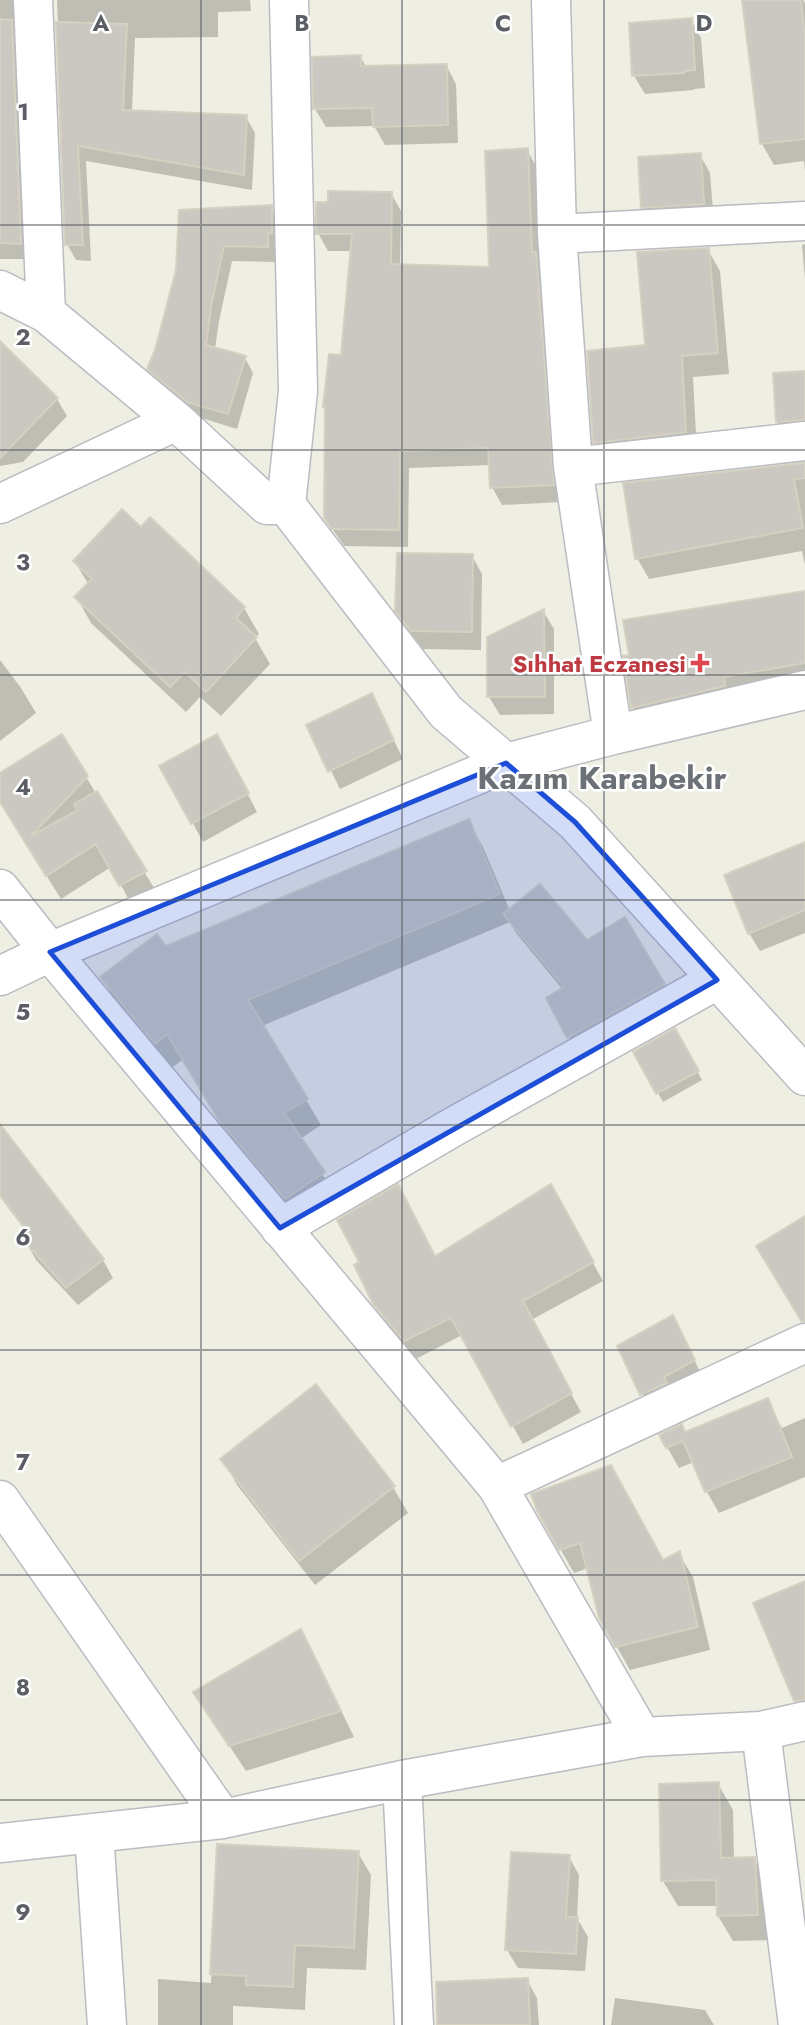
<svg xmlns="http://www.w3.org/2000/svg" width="805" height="2025" font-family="Jost,sans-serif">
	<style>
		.shadow { fill: #0003 }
		.building { fill: #cac8c0; stroke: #d4d1c1; stroke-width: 2 }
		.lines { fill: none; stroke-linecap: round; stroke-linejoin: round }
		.minor-casing { stroke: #bbbcc2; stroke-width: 41 }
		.minor { stroke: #fff; stroke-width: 38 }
		.marked { fill: #1d4ed8; fill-opacity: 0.2; stroke: #1d4ed8; stroke-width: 5; stroke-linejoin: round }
		.grid { fill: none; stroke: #5b5e64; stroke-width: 2; stroke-opacity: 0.55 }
		.health-dot { fill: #e0444e; stroke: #fff; stroke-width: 2.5 }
		.labels { text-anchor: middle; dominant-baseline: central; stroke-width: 5; stroke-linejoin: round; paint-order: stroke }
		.health-label { font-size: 24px; font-weight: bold; fill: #be3a42; stroke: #fff; text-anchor: end }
		.district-label { font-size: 32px; font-weight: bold; fill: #6c7077; stroke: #fff }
		.grid-label { font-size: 23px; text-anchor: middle; font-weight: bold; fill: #5b5e64; stroke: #fff; stroke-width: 5; stroke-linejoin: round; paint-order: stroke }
	</style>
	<rect width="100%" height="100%" fill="#efeee3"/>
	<path class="shadow" d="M0,0H28L30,259H0Z
		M57,0H250L251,11L218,12V37L135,38L132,112L246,117L255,133L252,190L86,161L91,261L76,260L67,244Z
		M744,0H803L805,3V171L804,161L774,165L762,144Z
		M691,20L701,38L705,88L694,89V90L645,94L634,76Z
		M360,56L366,67L446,65L456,84L458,143L385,145L374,126L326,127L315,109Z
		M527,150L537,168L562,502L502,505L492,487L491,465L409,468L408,547L344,546L325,518L343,357L352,251H328L318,233L391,193L401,211L400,266L491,269Z
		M700,155L710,173L714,222L653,225L643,207Z
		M271,207L279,222L275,262L232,261L219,321L215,349L245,358L253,373L237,429L198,417L158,384L149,368L156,350L178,270Z
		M805,244V279L802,245Z
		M708,250L720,271L729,374L693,377L697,454L607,464L595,442L647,347Z
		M0,349L57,399L67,416L23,462L0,466Z
		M805,373V441L789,443L777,422Z
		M805,465V565L802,551L649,579L637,558Z
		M141,529L244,608L259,634L255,638L270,664L221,716L200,697L186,712L91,623L77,598L89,585L75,562Z
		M472,556L482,574L481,650L423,649L408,629L397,610Z
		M543,611L554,629V714L500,715L489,697Z
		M805,640V683L643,725L633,707Z
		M0,660L21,688L36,713L0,741Z
		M381,714L403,759L340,789L309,726Z
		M227,754L257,812L203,842L162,766Z
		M0,775L86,777L159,896L134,909L111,867L61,899L0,801Z
		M468,821L483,847L510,911L586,942L625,919L674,1003L579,1056L548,999L563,990L516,933L510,922L262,1026L321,1125L300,1139L338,1199L301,1224L235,1145L184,1059L171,1068L117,1004L102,978L166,949Z
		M805,844V933L760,951L749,933Z
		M675,1031L702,1080L663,1102L635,1053Z
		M8,1137L103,1260L113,1278L78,1305L36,1260L26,1242L31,1238L0,1197V1143Z
		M551,1187L603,1281L531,1320L581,1412L523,1444L462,1335L416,1359L386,1323L375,1303L435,1258Z
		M682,1336L704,1379L652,1413L619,1347Z
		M767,1400L782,1428L805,1418V1477L719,1513L707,1492L694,1462L679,1468L667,1447L686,1434Z
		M223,1459L393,1487L408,1513L315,1585L237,1485Z
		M538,1510L663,1562L679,1554L693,1577L710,1650L630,1670L600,1617L588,1568L574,1573Z
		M300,1631L315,1657L354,1737L246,1771L211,1718Z
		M718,1784L733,1810L734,1859H754L769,1885L771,1940L733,1941L718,1916V1906H678L663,1881Z
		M218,1846L358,1853L371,1875L366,1970L307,1968L305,2010L233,2006V2025H158V1979L211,1983Z
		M569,1857L579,1875L577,1918L588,1937L585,1971L518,1968L507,1950Z
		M527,1980L537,1998L539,2025H495Z
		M615,1998L705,2010L714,2025H611Z"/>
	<path class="building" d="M742,0H801L805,39V139L760,144Z
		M692,18L695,70L684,71V73L632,76L629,23Z
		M0,19L12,20L21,244L0,243Z
		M56,22L127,24L123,110L247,115L244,175L78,146L83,245H65Z
		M361,55V66L447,64L448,125L373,127L372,108L313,109L312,57Z
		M528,148L532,252H536L554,485L490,488L488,448L400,451L399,530L332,529L324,518L325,407H323L329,354L341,355L352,234H316V202H328V191L392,192L391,264L489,267L485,151Z
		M701,153L704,204L641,208L638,157Z
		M272,205V233H268V247L224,246L211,306L206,345L246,356L228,414L187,402L147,369L155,350L176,270L179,210Z
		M709,248L718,353L682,356L686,432L593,443L587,351L645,345L637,252Z
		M0,341L58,398L0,458Z
		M805,371V420L776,422L773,373Z
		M805,463V478L794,479L803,528L635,559L623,483Z
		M122,509L141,527L150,517L245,607L236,618L257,637L206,692L185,672L170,687L74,597L92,579L73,561Z
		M397,553L473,554L472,632L411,631L395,611Z
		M805,591V663L724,677L725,686L631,708L623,656L629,655L623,620Z
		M544,609L545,697H487V637Z
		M372,693L394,740L328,772L306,725Z
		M62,734L88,776L31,836L78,810L74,804L97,791L147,871L119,886L96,844L46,876L0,802V773Z
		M217,734L249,793L191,824L159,766Z
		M469,819L500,894L248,1000L308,1099L284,1113L325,1172L285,1199L218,1119L167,1034L155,1044L100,977L157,934L166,946Z
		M805,842V910L748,934L724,875Z
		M540,884L587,940L625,917L665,984L567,1038L546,998L564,987L503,914Z
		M675,1028L699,1071L656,1094L633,1052Z
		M0,1124L104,1259L66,1288L24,1241L31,1236L0,1195Z
		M398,1184L435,1256L551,1184L594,1262L523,1301L572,1393L511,1427L451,1318L404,1341L373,1304L354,1265L359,1262L337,1220Z
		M805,1216V1321L802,1322L756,1246Z
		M673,1315L695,1360L664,1377L667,1383L640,1395L617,1346Z
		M316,1384L395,1486L299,1561L220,1459Z
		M768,1398L792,1457L705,1492L683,1441L666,1448L659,1435L682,1424L685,1432Z
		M611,1465L663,1560L680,1551L698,1627L615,1647L599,1618L580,1543L559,1550L537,1511L531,1494Z
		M805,1581V1700L794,1701L753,1603Z
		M301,1629L341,1711L229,1746L193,1692Z
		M719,1782L721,1858L755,1857L758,1915L717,1916L716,1880L661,1881L659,1784Z
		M217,1844L359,1851L354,1948L295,1945L293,1987L246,1985V1976L210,1974Z
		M511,1852L570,1855L566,1917H578L576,1954L505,1950Z
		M528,1978L530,2025H437L436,1982Z"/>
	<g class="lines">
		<defs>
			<path id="minor" d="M33,0L46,313
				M551,0L557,234L573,467L613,735
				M557,234L805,221
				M0,290L46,313L176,421L267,505H286L446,712L575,822L805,1076
				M573,467L805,441
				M0,504L176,421
				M286,505L298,391L289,0
				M0,889L50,952L497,1486L642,1737
				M0,976L50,952L506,763L613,735L805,690
				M280,1228L453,1127L717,980
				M497,1486L805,1343
				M0,1500L223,1819
				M761,1731L798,2025
				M402,1780L414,2025
				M94,1833L107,2025
				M0,1843L223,1819L402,1780L642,1737L761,1731L805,1721"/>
		</defs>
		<use href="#minor" class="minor-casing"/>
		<use href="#minor" class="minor"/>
	</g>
	<path class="marked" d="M506,763L575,822L717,980L280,1228L50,952Z"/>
	<path class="grid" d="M201,0V2025M402,0V2025M604,0V2025M0,225H805M0,450H805M0,675H805M0,900H805M0,1125H805M0,1350H805M0,1575H805M0,1800H805"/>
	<path class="health-dot" d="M696.5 652.5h7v7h7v7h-7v7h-7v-7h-7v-7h7z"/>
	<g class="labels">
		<g class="health-label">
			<text x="686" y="663">Sıhhat Eczanesi</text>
		</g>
		<g class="district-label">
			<text x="602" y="778">Kazım Karabekir</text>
		</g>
	</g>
	<g class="grid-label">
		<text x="101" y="31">A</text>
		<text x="302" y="31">B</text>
		<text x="503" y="31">C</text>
		<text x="704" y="31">D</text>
		<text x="23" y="120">1</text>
		<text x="23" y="345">2</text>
		<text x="23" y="570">3</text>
		<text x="23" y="795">4</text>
		<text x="23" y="1020">5</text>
		<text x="23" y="1245">6</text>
		<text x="23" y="1470">7</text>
		<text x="23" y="1695">8</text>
		<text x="23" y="1920">9</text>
	</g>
</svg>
